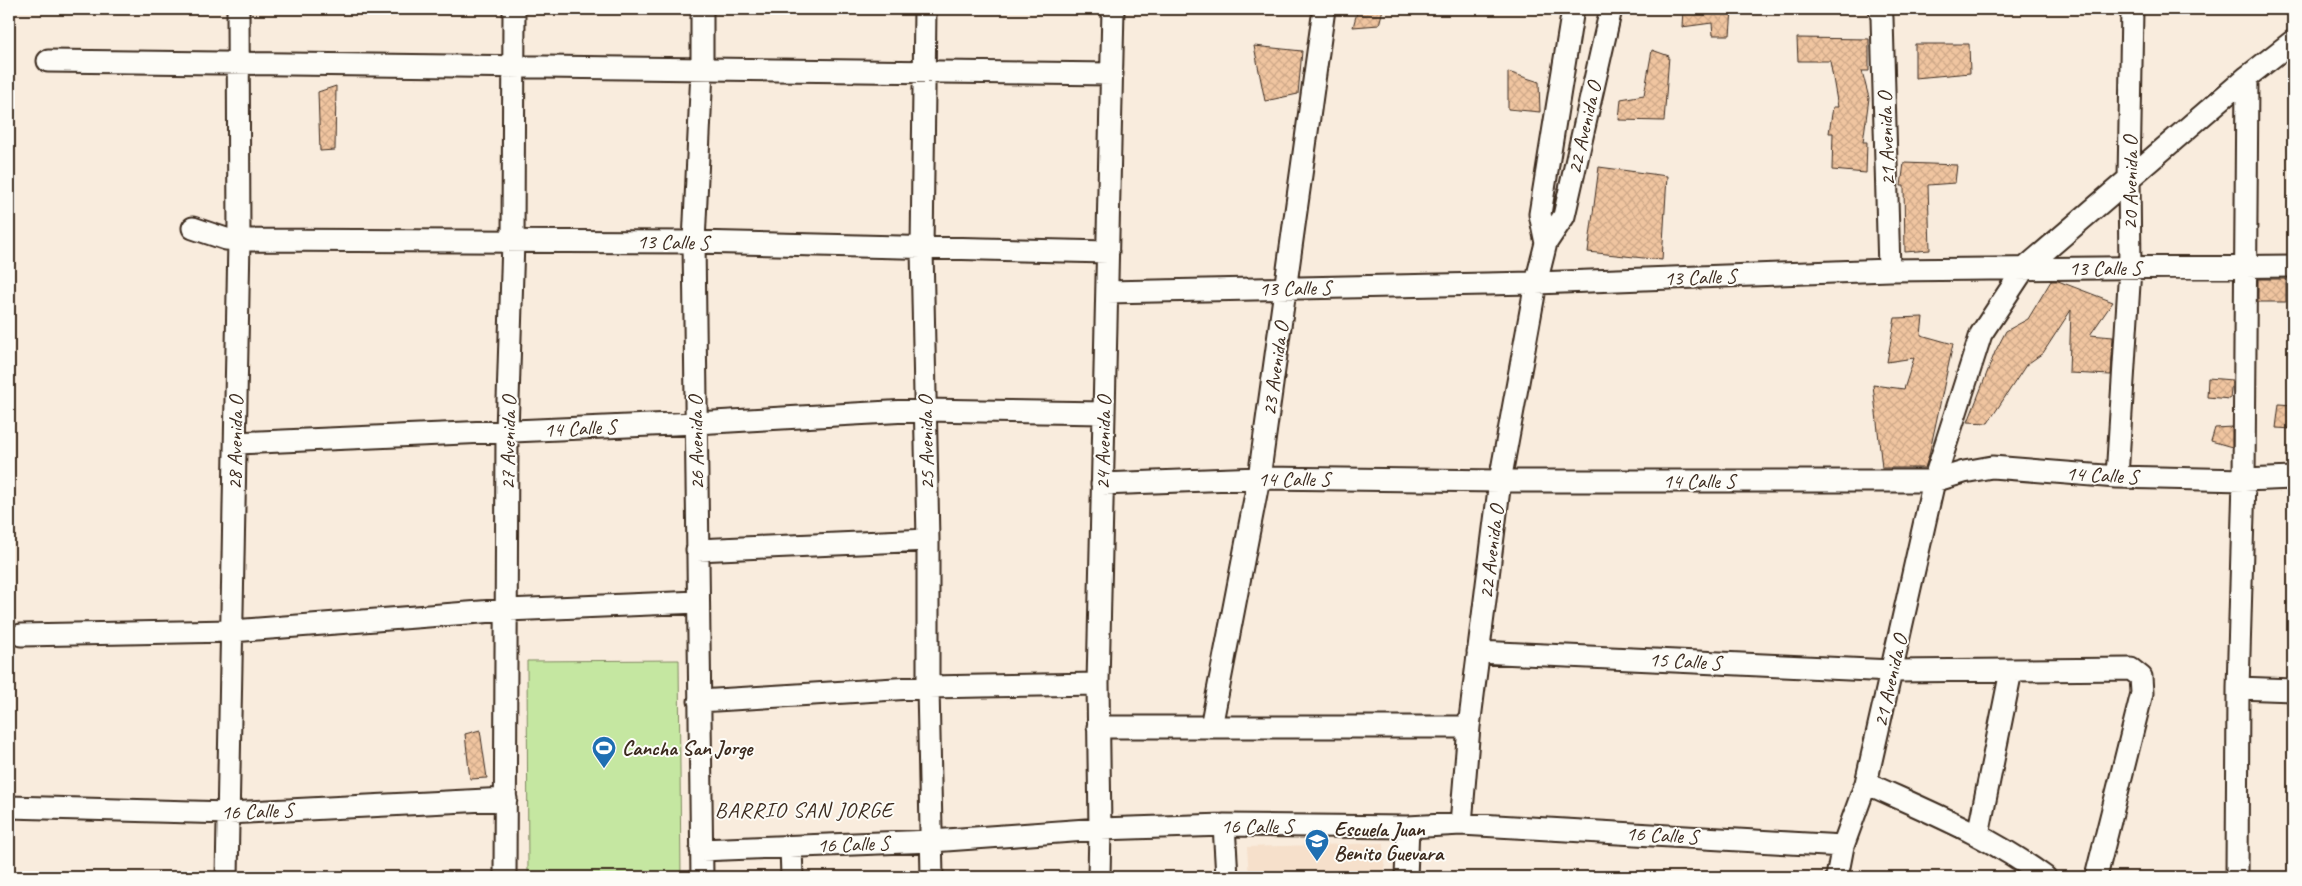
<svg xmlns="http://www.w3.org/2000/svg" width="2302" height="886" font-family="Caveat,sans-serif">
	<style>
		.built { fill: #f6e0cb }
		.green { fill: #c5e7a1; stroke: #808860 }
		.building { fill: url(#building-cross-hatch); stroke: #3b2a1e }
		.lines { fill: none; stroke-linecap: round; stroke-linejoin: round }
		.minor-casing { stroke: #3b2a1e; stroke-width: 25 }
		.minor { stroke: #fdfcf7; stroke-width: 21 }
		.labels { text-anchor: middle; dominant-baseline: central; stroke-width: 4; stroke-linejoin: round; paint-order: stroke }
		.street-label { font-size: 21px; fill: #3b2a1e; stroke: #fdfcf7 }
		.poi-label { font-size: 21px; font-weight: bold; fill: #3b2a1e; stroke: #fdfcf7; text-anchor: start }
		.neighbourhood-label { font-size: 22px; letter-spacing: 1px; fill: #3b2a1e; stroke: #fdfcf7 }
	</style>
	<defs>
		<pattern id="building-cross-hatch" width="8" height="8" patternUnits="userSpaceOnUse" patternTransform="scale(1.25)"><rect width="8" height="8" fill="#f0c5a0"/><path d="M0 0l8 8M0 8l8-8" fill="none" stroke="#cfa989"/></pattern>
	</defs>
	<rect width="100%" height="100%" fill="#f9ecdd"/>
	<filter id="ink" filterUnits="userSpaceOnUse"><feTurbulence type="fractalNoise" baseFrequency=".02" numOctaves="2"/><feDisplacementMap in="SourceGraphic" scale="10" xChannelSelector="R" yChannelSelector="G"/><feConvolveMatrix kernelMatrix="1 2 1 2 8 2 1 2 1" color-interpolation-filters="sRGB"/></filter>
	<g filter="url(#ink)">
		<path class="built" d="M1384,843L1385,877H1249L1247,847Z"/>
		<path class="green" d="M679,660L681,877H528L527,661Z"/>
		<path class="building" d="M1358,9H1383L1379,25L1353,27Z
			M1683,9L1732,10L1730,35H1713L1712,23L1682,27Z
			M1797,38L1869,39V71H1862L1869,98L1863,142H1867L1866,173L1832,170L1833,133H1829L1833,107H1838L1830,61H1798Z
			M1915,44H1969L1970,73L1915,78Z
			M1254,46L1302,51L1298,94L1265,101Z
			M1652,50L1669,56L1664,121L1619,120L1621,99L1644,95Z
			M1508,72L1539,82L1540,112L1508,109Z
			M336,86L335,150L320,151L318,92Z
			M1904,163L1957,165L1955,183L1928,185L1930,250L1905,252L1904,186H1901Z
			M1599,167L1667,176L1662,260L1588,252Z
			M2258,279H2286V302H2258Z
			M2051,281H2058L2113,302L2090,335L2113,337L2111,375L2069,373L2071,310L2043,353L2026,365L1988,423L1968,422L1995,352L2006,331L2028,319Z
			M1923,317L1921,335L1953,344L1929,455L1925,468H1882L1873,385L1904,389L1914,358L1887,362L1895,318Z
			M2208,378L2232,380L2230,399L2207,397Z
			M2279,404L2293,405V429L2276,428Z
			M2232,427V447L2211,441L2215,428Z
			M480,730L487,778L470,779L465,734Z"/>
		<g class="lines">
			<defs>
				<path id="minor" d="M925,9L922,249L928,540V687L932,877
					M1880,9L1882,18L1889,270
					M48,61L1112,74
					M193,228L226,239L239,240L694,242L1108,252
					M1546,243L1564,216L1611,9
					M1107,292L1536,283L1889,270L2293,266
					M236,443L696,423L925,410L1104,413
					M2117,477L2130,268L2129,178L2132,9
					M1102,484L1259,478L1500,481H1934L1964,472L1992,467L2117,477L2244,480L2293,478
					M697,550L928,540
					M21,635L232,631L507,610L698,602
					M1478,652L1892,671L2131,669L2141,677L2142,693L2096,877
					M2238,688L2293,690
					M699,701L928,687L1098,684
					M1098,727H1469
					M1211,727L1259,478L1324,9
					M1866,783C1927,811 1990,836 2045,877
					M9,807L229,813L506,799
					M1461,824L1469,727L1500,481L1536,283L1546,243L1540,214L1573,9
					M1224,825L1227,877
					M1978,835L2011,671
					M791,847L792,877
					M701,850L932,841L1100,829L1224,825L1408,827L1461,824L1843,846
					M227,877L239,240L238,9
					M505,877L507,432L513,241L514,9
					M702,877L694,242L702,70V9
					M1099,877L1100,829L1098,684L1113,9
					M1406,877L1408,827
					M1837,877L1843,846L1866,783L1934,481L1981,334L2024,269L2247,77L2293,41
					M2237,877L2238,688L2244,480L2247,77"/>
			</defs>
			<use href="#minor" class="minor-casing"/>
			<use href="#minor" class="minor"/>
		</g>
	</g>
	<defs>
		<symbol id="stadium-pin" viewBox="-11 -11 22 30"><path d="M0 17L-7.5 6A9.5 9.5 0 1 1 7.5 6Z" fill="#1f6fb2" stroke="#fdfcf7"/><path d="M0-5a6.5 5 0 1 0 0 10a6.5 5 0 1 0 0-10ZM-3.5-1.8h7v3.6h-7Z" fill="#fff"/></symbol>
		<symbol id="school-pin" viewBox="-11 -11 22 30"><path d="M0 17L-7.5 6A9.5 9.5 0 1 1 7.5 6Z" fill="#1f6fb2" stroke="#fdfcf7"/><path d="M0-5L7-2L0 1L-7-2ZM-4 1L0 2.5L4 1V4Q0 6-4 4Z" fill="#fff"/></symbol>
	</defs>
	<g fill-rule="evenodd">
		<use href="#stadium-pin" x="590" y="734" width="28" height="38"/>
		<use href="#school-pin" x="1303" y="827" width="28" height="38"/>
	</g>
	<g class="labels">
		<g class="street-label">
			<text transform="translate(1584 128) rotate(-77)">22 Avenida O</text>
			<text transform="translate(1886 139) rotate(-92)">21 Avenida O</text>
			<text transform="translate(2130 183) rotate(-90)">20 Avenida O</text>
			<text transform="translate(673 242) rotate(1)">13 Calle S</text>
			<text x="2105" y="268">13 Calle S</text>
			<text transform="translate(1700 277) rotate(-2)">13 Calle S</text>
			<text transform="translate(1295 288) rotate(-1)">13 Calle S</text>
			<text transform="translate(1275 369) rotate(-82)">23 Avenida O</text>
			<text transform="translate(580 428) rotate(-3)">14 Calle S</text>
			<text transform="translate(235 443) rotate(-89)">28 Avenida O</text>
			<text transform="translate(508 443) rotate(-89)">27 Avenida O</text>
			<text transform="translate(696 443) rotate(-91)">26 Avenida O</text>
			<text transform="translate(926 443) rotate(-91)">25 Avenida O</text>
			<text transform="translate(1103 443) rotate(-89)">24 Avenida O</text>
			<text transform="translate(2102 475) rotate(3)">14 Calle S</text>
			<text x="1294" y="479">14 Calle S</text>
			<text x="1699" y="481">14 Calle S</text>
			<text transform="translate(1491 552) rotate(-83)">22 Avenida O</text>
			<text transform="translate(1685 661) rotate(3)">15 Calle S</text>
			<text transform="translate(1890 681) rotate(-77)">21 Avenida O</text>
			<text transform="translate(257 811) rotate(-2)">16 Calle S</text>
			<text x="1257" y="826">16 Calle S</text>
			<text transform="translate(1662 835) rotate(3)">16 Calle S</text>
			<text transform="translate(853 844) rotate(-2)">16 Calle S</text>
		</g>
		<g class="poi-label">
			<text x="622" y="748">Cancha San Jorge</text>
			<text x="1334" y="829">Escuela Juan<tspan x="1334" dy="24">Benito Guevara</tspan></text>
		</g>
		<g class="neighbourhood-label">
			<text x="804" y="810">BARRIO SAN JORGE</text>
		</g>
	</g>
	<rect width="2302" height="886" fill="none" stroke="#fdfcf7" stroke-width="30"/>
	<rect x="15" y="15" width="2272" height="856" fill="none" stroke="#3b2a1e" stroke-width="2" filter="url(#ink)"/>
</svg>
